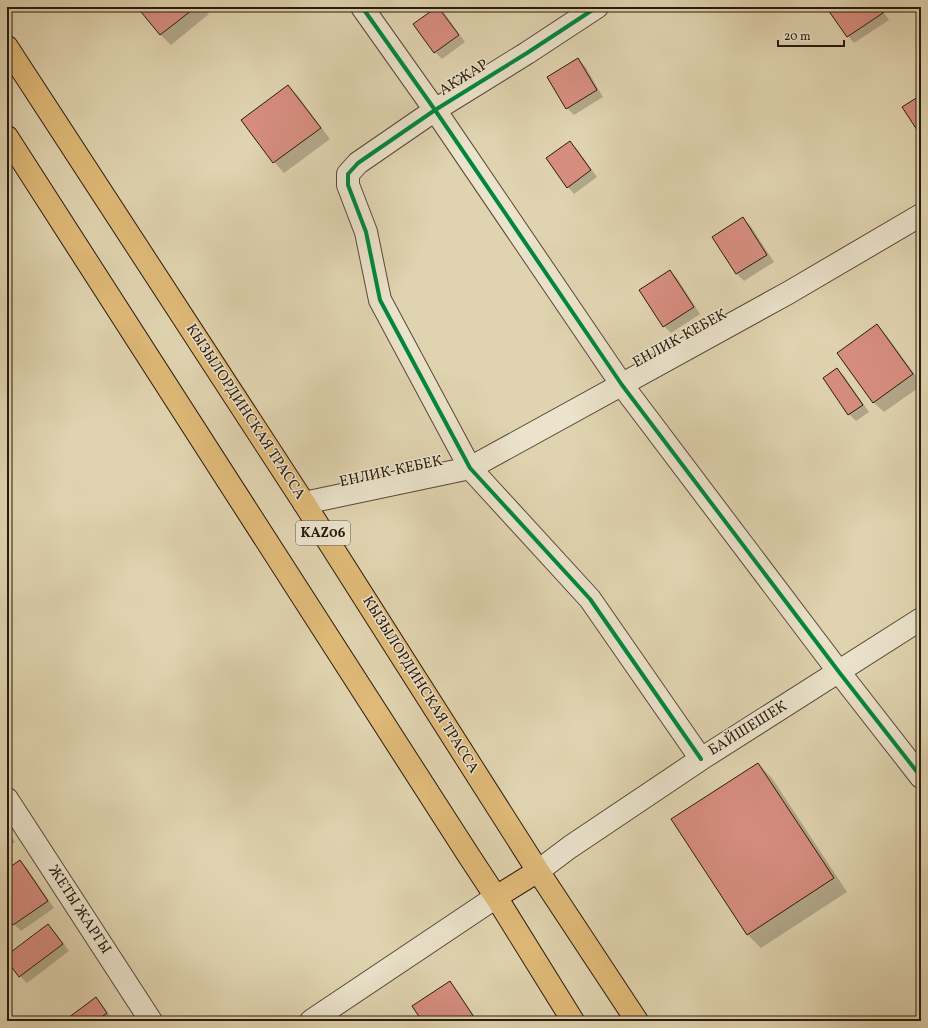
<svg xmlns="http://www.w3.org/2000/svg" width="928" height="1028" font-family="Vollkorn,serif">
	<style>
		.shadow { fill: #0003 }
		.building { fill: #d78e80; stroke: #291a0d }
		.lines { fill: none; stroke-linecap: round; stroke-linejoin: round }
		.minor-casing { stroke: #574836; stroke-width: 24 }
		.highway-casing { stroke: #291a0d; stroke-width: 24 }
		.minor { stroke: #ebe3cc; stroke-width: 22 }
		.highway { stroke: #e0ba78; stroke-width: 22 }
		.cycleway-casing { stroke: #ebe3cc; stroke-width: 6 }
		.cycleway { stroke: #00873e; stroke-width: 4 }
		.labels { text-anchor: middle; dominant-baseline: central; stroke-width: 3; stroke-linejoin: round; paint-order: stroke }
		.shield { fill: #ebe3cc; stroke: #635646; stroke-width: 1 }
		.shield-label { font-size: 14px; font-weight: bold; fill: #291a0d }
		.street-label { font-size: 15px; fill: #291a0d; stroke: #ebe3cc }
	</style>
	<rect width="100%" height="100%" fill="#e0d4b0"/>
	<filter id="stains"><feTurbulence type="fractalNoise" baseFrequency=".005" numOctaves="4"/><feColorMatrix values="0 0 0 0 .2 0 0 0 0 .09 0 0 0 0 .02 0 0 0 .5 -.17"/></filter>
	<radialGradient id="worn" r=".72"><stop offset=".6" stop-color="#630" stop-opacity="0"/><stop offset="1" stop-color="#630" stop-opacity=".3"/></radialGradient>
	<path class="shadow" d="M138,7H203L209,14L171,45L161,35Z
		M827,7H880L889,20L854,43L848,36Z
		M438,8L445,14L465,42L442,59L435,52Z
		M578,59L585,66L603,97L574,115L567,108Z
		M288,86L298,96L330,139L284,173L274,162L242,120Z
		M570,143L577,149L597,177L574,194L568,187Z
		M743,219L750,225L774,262L744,281L737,274L714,238Z
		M670,271L677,278L700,314L671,333L664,326Z
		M877,326L887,336L921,383V386L884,412L873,402Z
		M837,369L844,376L869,412L856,421L849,414Z
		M758,764L772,778L847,892L761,948L747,934Z
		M7,830L15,842L7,848Z
		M20,861L27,868L54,908L21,931L14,924L7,914V870Z
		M48,926L55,932L69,951L27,983L20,976L7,959V957Z
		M449,982L456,989L477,1021H423L413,1006Z
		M96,999L102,1005L113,1020L112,1021H71Z"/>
	<path class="building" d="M137,7H196L160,35Z
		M437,7H438L459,35L434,53L413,24Z
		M826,7H879L883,13L847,37Z
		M578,58L597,90L566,109L547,77Z
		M288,85L321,128L273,163L241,120Z
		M921,95V136L902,107Z
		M570,141L591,170L567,188L546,158Z
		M743,217L767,255L736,274L712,237Z
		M670,270L694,307L663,327L639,290Z
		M877,324L913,374L873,403L837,353Z
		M837,368L863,405L848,415L823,378Z
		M758,763L834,878L747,935L671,819Z
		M20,860L48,901L13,925L7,916V869Z
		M48,924L63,944L19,977L7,961V955Z
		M450,981L476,1020L422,1021L412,1006Z
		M96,997L107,1013L96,1021H70L68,1018Z"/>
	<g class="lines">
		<defs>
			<path id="minor" d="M362,7L435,110L622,385L839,672L921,777
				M597,7L527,53L435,110L358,163L348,174V185L366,232L380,300L470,468L590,599L701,759
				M304,503L470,468L788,293L921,215
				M7,799L151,1021
				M538,871L570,847L701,759L921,619
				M311,1021L496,897"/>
			<path id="highway" d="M7,47L304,503L538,871L637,1021
				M7,137L469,856L496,897L573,1021
				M496,897L538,871"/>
		</defs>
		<use href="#minor" class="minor-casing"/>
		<use href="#highway" class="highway-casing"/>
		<use href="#minor" class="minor"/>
		<use href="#highway" class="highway"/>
		<defs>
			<path id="cycleway" d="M362,7L435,110L622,385L839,672L921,777
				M597,7L527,53L435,110L358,163L348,174V185L366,232L380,300L470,468L590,599L701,759"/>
		</defs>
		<use href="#cycleway" class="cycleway-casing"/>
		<use href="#cycleway" class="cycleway"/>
	</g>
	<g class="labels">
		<rect class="shield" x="296" y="521" width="54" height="24" rx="3"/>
		<g class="shield-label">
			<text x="323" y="533">KАZ06</text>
		</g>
		<g class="street-label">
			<text transform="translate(464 78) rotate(-32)">АКЖАР</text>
			<text transform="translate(680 339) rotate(-29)">ЕНЛИК-КЕБЕК</text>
			<text transform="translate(245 412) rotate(57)">КЫЗЫЛОРДИНСКАЯ ТРАССА</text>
			<text transform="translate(391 472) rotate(-12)">ЕНЛИК-КЕБЕК</text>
			<text transform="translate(420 685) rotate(58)">КЫЗЫЛОРДИНСКАЯ ТРАССА</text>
			<text transform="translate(748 729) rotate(-32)">БАЙШЕШЕК</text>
			<text transform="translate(79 910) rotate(57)">ЖЕТЫ ЖАРГЫ</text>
		</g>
	</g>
	<rect width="928" height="1028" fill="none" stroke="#e0d4b0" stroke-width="24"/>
	<rect x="8" y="8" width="912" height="1012" fill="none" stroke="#291a0d" stroke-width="2"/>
	<rect x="12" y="12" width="904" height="1004" fill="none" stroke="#291a0d"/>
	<path d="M778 40v6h66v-6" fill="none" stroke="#291a0d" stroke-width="2"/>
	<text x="784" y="40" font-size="12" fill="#291a0d" stroke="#ebe3cc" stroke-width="3" paint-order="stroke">20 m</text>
	<rect width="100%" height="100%" filter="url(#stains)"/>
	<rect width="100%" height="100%" fill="url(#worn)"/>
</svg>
